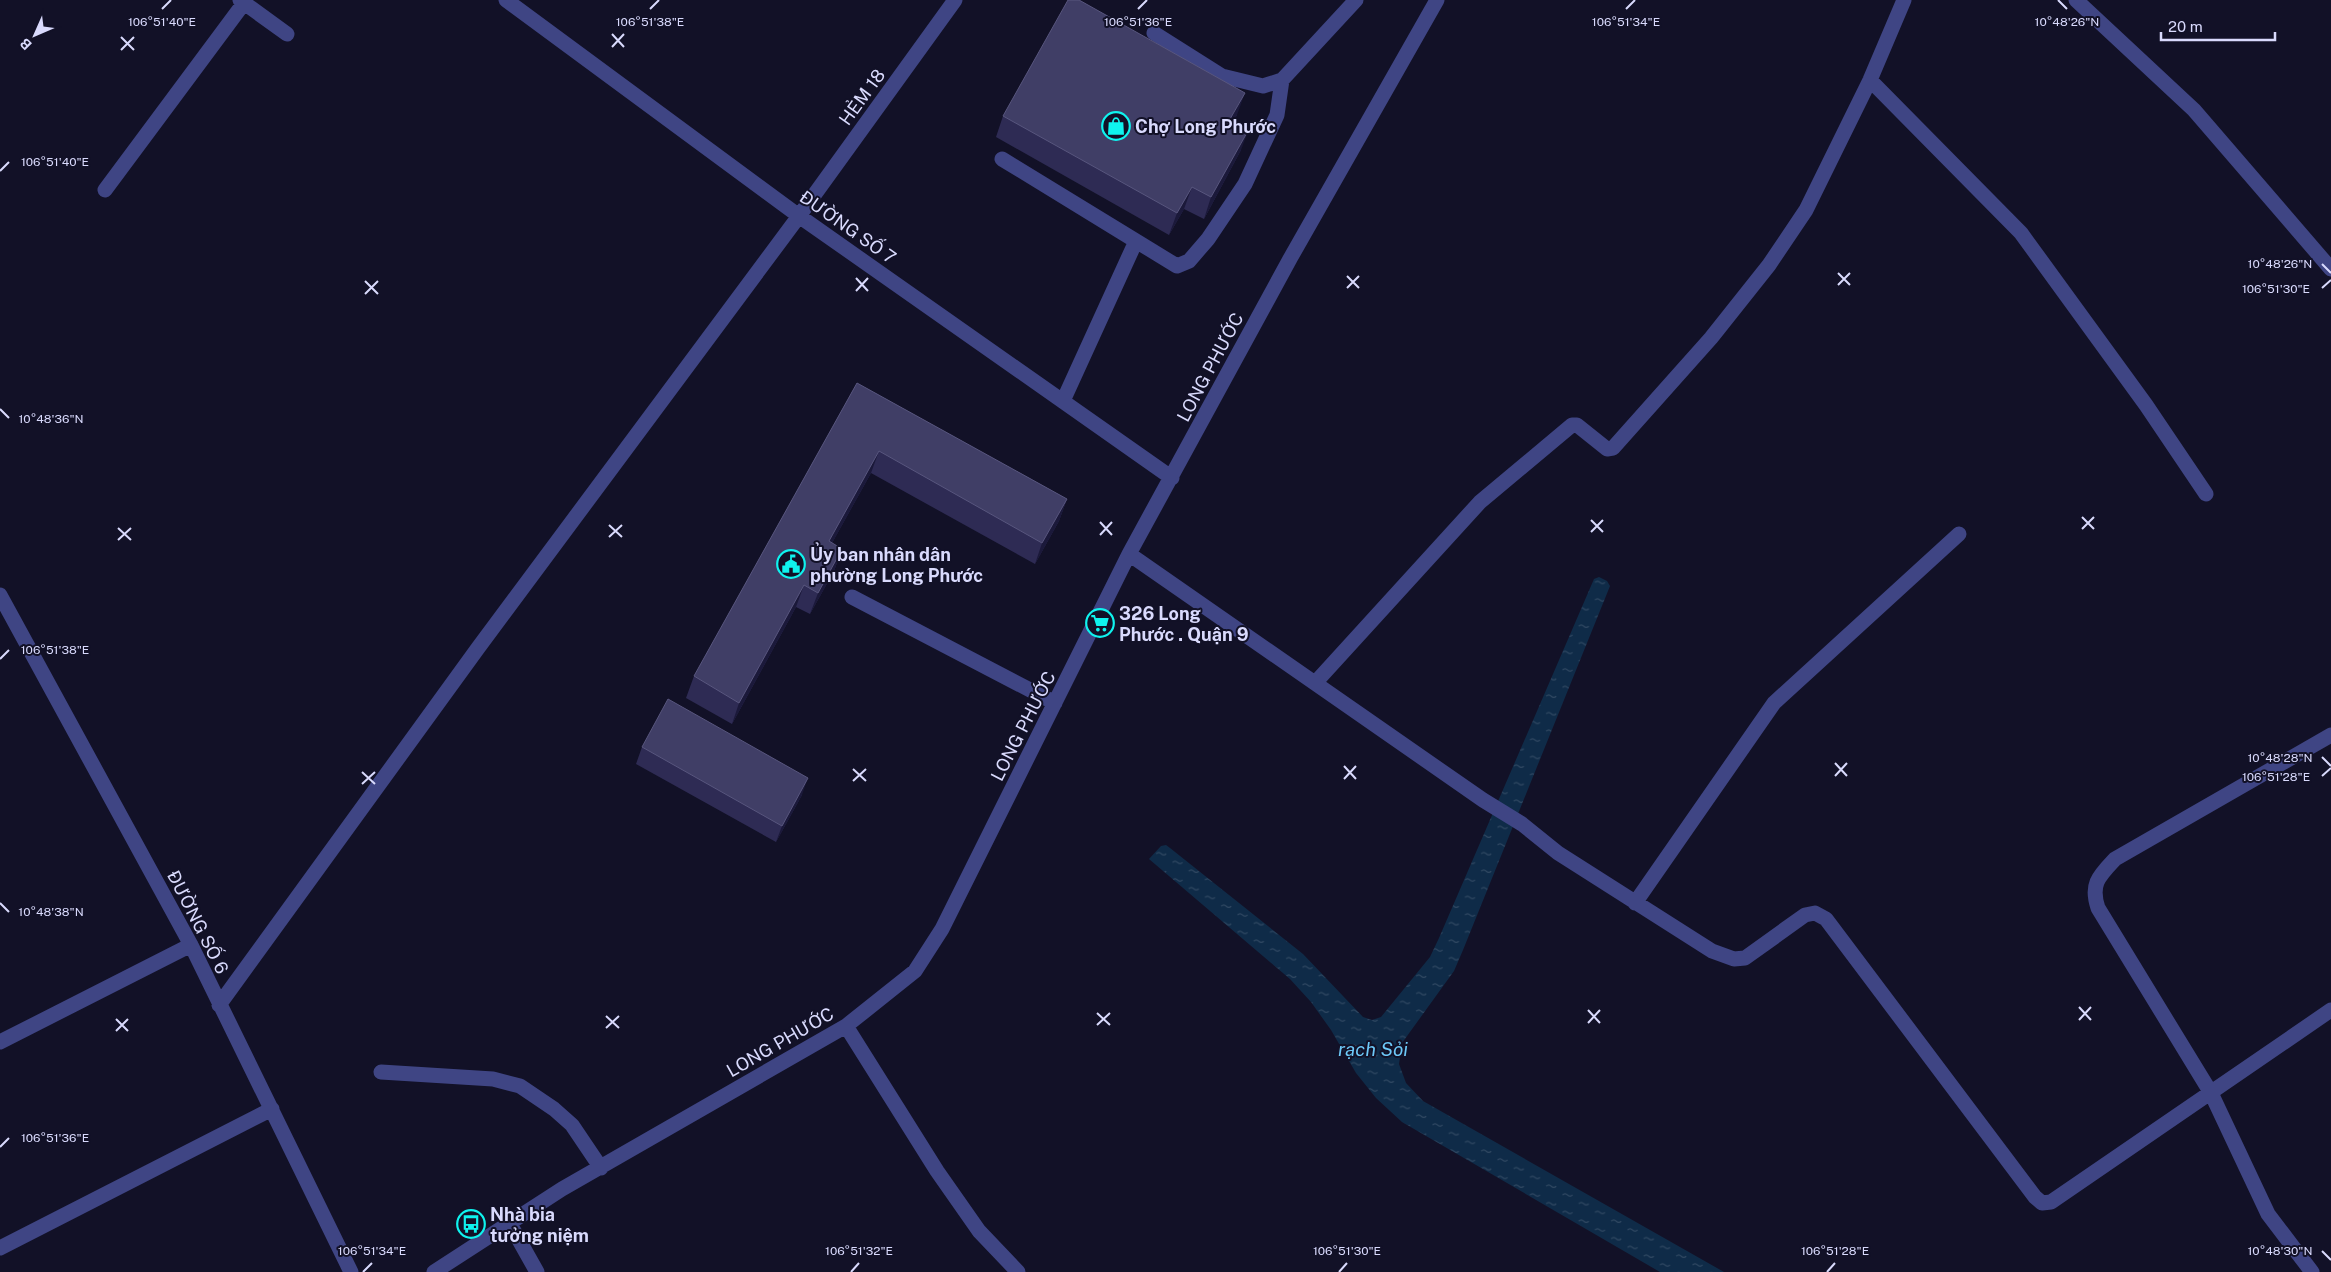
<svg xmlns="http://www.w3.org/2000/svg" width="2331" height="1272" font-family="'Public Sans',sans-serif">
	<style>
		.water { fill: url(#water-ripples) }
		.lines { fill: none; stroke-linecap: round; stroke-linejoin: round }
		.minor { stroke: #3f4584; stroke-width: 15 }
		.wall { fill: #2e2b54 }
		.shaded-wall { fill: #1b193a }
		.building { fill: #403e66; stroke: #58567e }
		.ticks { fill: none; stroke: #d9dafd; stroke-width: 2 }
		.labels { text-anchor: middle; dominant-baseline: central; stroke-width: 4; stroke-linejoin: round; paint-order: stroke }
		.street-label { font-size: 18px; fill: #d9dafd; stroke: #121127 }
		.poi-label { font-size: 18px; font-weight: bold; fill: #d9dafd; stroke: #121127; text-anchor: start }
		.water-label { font-size: 19px; font-style: italic; fill: #6dc9f8; stroke: #121127 }
		.ticks-label { font-size: 12px; text-anchor: middle; fill: #d9dafd; stroke: #121127; stroke-width: 4; stroke-linejoin: round; paint-order: stroke }
	</style>
	<defs>
		<pattern id="water-ripples" width="26" height="14" patternUnits="userSpaceOnUse" patternTransform="scale(1.25)"><rect width="26" height="14" fill="#0f2b48"/><path d="M2 4q2-2 4 0t4 0M15 11q2-2 4 0t4 0" fill="none" stroke="#314963"/></pattern>
	</defs>
	<rect width="100%" height="100%" fill="#121127"/>
	<path class="water" d="M1599,577L1607,581L1610,586L1463,950L1454,971L1402,1043L1399,1064L1406,1083L1423,1101L1724,1272H1660L1402,1122L1376,1098L1356,1073L1331,1030L1311,1002L1290,979L1149,859L1161,846L1166,845L1170,848L1303,954L1363,1017L1372,1020L1381,1017L1430,957L1439,938L1594,579Z"/>
	<g class="lines">
		<path class="minor" d="M240,0L287,34
			M506,0L799,216L1172,478
			M2076,0L2194,110L2331,269
			M1154,33L1222,76L1263,86L1282,80L1356,0
			M1870,80L2021,233L2146,405L2206,494
			M1002,159L1136,241L1063,401
			M105,190L244,3
			M1136,241L1177,266L1189,261L1208,239L1245,184L1277,115L1282,80
			M1129,554L1483,800L1522,824L1558,853L1712,951L1734,959L1745,958L1805,915L1815,913L1826,919L2035,1197L2042,1203L2051,1202L2331,1010
			M0,595L191,945L351,1272
			M852,597L1055,703
			M1315,683L1480,502L1572,425H1577L1607,449L1613,448L1711,338L1769,265L1806,210L1870,80L1904,0
			M1635,903L1774,703L1959,534
			M219,1005L478,648L799,216L955,0
			M846,1026L937,1171L979,1231L1018,1272
			M0,1042L191,945
			M381,1072L493,1079L520,1086L554,1109L572,1125L601,1168
			M510,1224L537,1272
			M0,1248L272,1109
			M434,1272L562,1189L846,1026L915,971L942,929L1129,554L1291,257L1437,0
			M2312,1272L2268,1214L2211,1093L2098,908C2090,884 2099,876 2115,859L2331,735"/>
	</g>
	<path class="wall" d="M1237,115L1234,120L1241,150L1204,219L1184,209L1169,235L996,137L1003,116Z
		M857,383L1067,499L1059,521L1035,564L871,473L832,543L842,549L834,571L810,614L796,607L732,724L686,698L694,676Z
		M642,747L802,795L776,842L636,764Z"/>
	<path class="shaded-wall" d="M1245,93L1237,115L1222,140L1230,119Z
		M1249,129L1241,150L1204,219L1211,197Z
		M1192,187L1184,209L1169,235L1177,213Z
		M879,451L871,473L821,563L829,541Z
		M1067,499L1059,521L1035,564L1042,543Z
		M842,549L834,571L810,614L818,593Z
		M804,585L796,607L732,724L739,703Z
		M808,778L802,795L776,842L782,826Z"/>
	<path class="building" d="M1068,0H1079L1245,93L1230,119L1249,129L1211,197L1192,187L1177,213L1003,116Z
		M857,383L1067,499L1042,543L879,451L829,541L842,549L818,593L804,585L739,703L694,676Z
		M668,699L808,778L782,826L642,747Z"/>
	<path class="ticks" d="M2058,0L2067,9M162,9L171,0M650,9L659,0M1138,9L1147,0M1626,9L1635,0M612,34L624,47M121,37L134,50M612,47L624,34M121,50L134,37M0,171L9,162M2322,264L2331,273M1838,273L1850,285M1347,276L1359,288M856,278L868,291M365,281L378,294M1838,285L1850,273M1347,288L1359,276M2322,288L2331,280M856,291L868,278M365,294L378,281M0,409L9,418M2082,517L2094,529M1591,520L1603,532M1100,522L1112,535M609,525L622,537M118,528L131,540M2082,529L2094,517M1591,532L1603,520M1100,535L1112,522M609,537L622,525M118,540L131,528M0,659L9,650M2322,757L2331,766M1835,763L1847,776M1344,766L1356,779M853,769L866,781M362,772L375,784M1835,776L1847,763M2322,776L2331,768M1344,779L1356,766M853,781L866,769M362,784L375,772M0,903L9,912M2079,1007L2091,1020M1588,1010L1600,1023M1097,1013L1110,1025M606,1016L619,1028M116,1019L128,1031M2079,1020L2091,1007M1588,1023L1600,1010M1097,1025L1110,1013M606,1028L619,1016M116,1031L128,1019M0,1147L9,1138M2322,1251L2331,1260M363,1272L372,1263M851,1272L859,1263M1339,1272L1347,1263M1827,1272L1835,1263"/>
	<defs>
		<symbol id="shop-ring" viewBox="-11 -11 22 22"><circle r="9.5" fill="#121127" stroke="#0ff3ee" stroke-width="1.5"/><path d="M-5-2.5h2.3a2.7 3.5 0 0 1 5.4 0H5L5.5 6h-11ZM-1.5-2.5h3a1.5 2.3 0 0 0-3 0Z" fill="#0ff3ee"/></symbol>
		<symbol id="civic-ring" viewBox="-11 -11 22 22"><circle r="9.5" fill="#121127" stroke="#0ff3ee" stroke-width="1.5"/><path d="M-.6-6.5H3V-4.5H.6V-3L4-1V1h2V6H-6V1h2V-1L-.6-3ZM-1.2 2.5V6h2.4V2.5Z" fill="#0ff3ee"/></symbol>
		<symbol id="supermarket-ring" viewBox="-11 -11 22 22"><circle r="9.5" fill="#121127" stroke="#0ff3ee" stroke-width="1.5"/><path d="M-6-5.5h2.5l.6 2H6L4.5 2H-2.5L-4.4-4H-6ZM-1.5 3.2a1.3 1.3 0 1 0 .1 0ZM3 3.2a1.3 1.3 0 1 0 .1 0Z" fill="#0ff3ee"/></symbol>
		<symbol id="bus-ring" viewBox="-11 -11 22 22"><circle r="9.5" fill="#121127" stroke="#0ff3ee" stroke-width="1.5"/><path d="M-5-6H5V4H4V6H2V4H-2V6H-4V4H-5ZM-3.5-4V0h7V-4ZM-3.5 1.2v1.5H-2V1.2ZM2 1.2v1.5H3.5V1.2Z" fill="#0ff3ee"/></symbol>
	</defs>
	<g fill-rule="evenodd">
		<use href="#shop-ring" x="1100" y="110" width="32" height="32"/>
		<use href="#civic-ring" x="775" y="548" width="32" height="32"/>
		<use href="#supermarket-ring" x="1084" y="607" width="32" height="32"/>
		<use href="#bus-ring" x="455" y="1208" width="32" height="32"/>
	</g>
	<g class="labels">
		<g class="street-label">
			<text transform="translate(862 97) rotate(-54)">HẺM 18</text>
			<text transform="translate(848 227) rotate(35)">ĐƯỜNG SỐ 7</text>
			<text transform="translate(1210 367) rotate(-62)">LONG PHƯỚC</text>
			<text transform="translate(1023 726) rotate(-63)">LONG PHƯỚC</text>
			<text transform="translate(198 922) rotate(63)">ĐƯỜNG SỐ 6</text>
			<text transform="translate(780 1042) rotate(-30)">LONG PHƯỚC</text>
		</g>
		<g class="poi-label">
			<text x="1135" y="126">Chợ Long Phước</text>
			<text x="810" y="554">Ủy ban nhân dân<tspan x="810" dy="21">phường Long Phước</tspan></text>
			<text x="1119" y="613">326 Long<tspan x="1119" dy="21">Phước . Quận 9</tspan></text>
			<text x="490" y="1214">Nhà bia<tspan x="490" dy="21">tưởng niệm</tspan></text>
		</g>
		<g class="water-label">
			<text x="1373" y="1049">rạch Sỏi</text>
		</g>
	</g>
	<g class="ticks-label">
		<text x="162" y="26">106°51'40"E</text>
		<text x="650" y="26">106°51'38"E</text>
		<text x="1138" y="26">106°51'36"E</text>
		<text x="1626" y="26">106°51'34"E</text>
		<text x="2067" y="26">10°48'26"N</text>
		<text x="55" y="166">106°51'40"E</text>
		<text x="2280" y="268">10°48'26"N</text>
		<text x="2276" y="293">106°51'30"E</text>
		<text x="51" y="423">10°48'36"N</text>
		<text x="55" y="654">106°51'38"E</text>
		<text x="2280" y="762">10°48'28"N</text>
		<text x="2276" y="781">106°51'28"E</text>
		<text x="51" y="916">10°48'38"N</text>
		<text x="55" y="1142">106°51'36"E</text>
		<text x="372" y="1255">106°51'34"E</text>
		<text x="1347" y="1255">106°51'30"E</text>
		<text x="859" y="1255">106°51'32"E</text>
		<text x="1835" y="1255">106°51'28"E</text>
		<text x="2280" y="1255">10°48'30"N</text>
	</g>
	<g transform="translate(35 35) rotate(225)" stroke="#121127" stroke-width="4" paint-order="stroke">
	<path d="M0-4L9 19L0 12L-9 19Z" fill="#d9dafd"/>
	<text y="-8" font-size="14" font-weight="bold" text-anchor="middle" fill="#d9dafd">B</text>
	</g>
	<path d="M2161 32v8h114v-8" fill="none" stroke="#d9dafd" stroke-width="2.5"/>
	<text x="2168" y="32" font-size="15" fill="#d9dafd" stroke="#121127" stroke-width="4" paint-order="stroke">20 m</text>
</svg>
